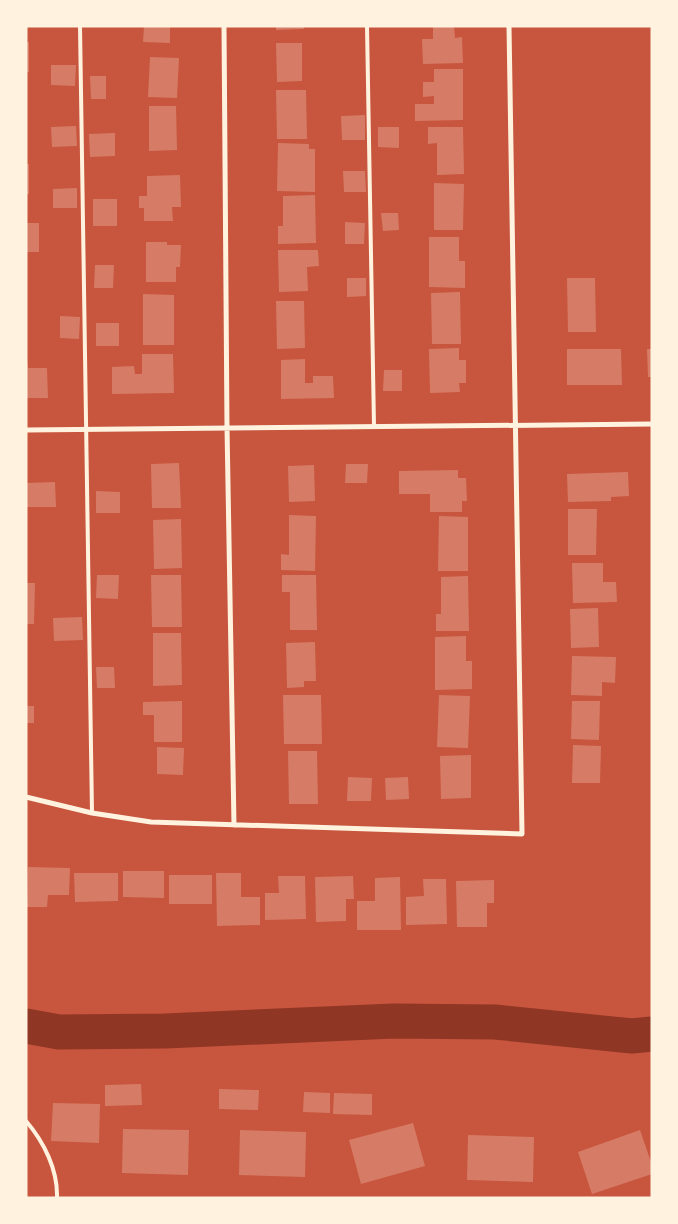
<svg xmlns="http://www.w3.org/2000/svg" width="678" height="1224" font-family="Lato,sans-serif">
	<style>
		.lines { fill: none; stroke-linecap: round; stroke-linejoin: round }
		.river { stroke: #8f3625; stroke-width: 35 }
		.building { fill: #d67c66 }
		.service { stroke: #fff3e0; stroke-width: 4 }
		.minor { stroke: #fff3e0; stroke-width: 5 }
	</style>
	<rect width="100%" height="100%" fill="#c8553d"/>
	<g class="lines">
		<path class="river" d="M26,1026L59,1032L165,1031L394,1021L495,1022L632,1036L652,1034"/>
	</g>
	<path class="building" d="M144,26H170V43L143,42Z
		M276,26H304V29L276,30Z
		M433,26H454L455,38L462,37L463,63L423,64L422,39H433Z
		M26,42H29V72H26Z
		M276,43H302V81L277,82Z
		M150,57L179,58L177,98L148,97Z
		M51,65H76L75,86L51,85Z
		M434,69H463V120L415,121V104H434V96L423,97V82H434Z
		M90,76H106V99H91Z
		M276,90H306L307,139H277Z
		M149,106H176L177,150L149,151Z
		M365,115V140H342L341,116Z
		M76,126L77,146L52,147L51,127Z
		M378,127H399V148L378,147Z
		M428,127H463L464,174L437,175V143L428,144Z
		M115,133V156L90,157L89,134Z
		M278,143L309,144V149H315V192L277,191Z
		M26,164H29V194H26Z
		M343,171H365L366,192H344Z
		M180,175L181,207H172L173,221H144V208H139V196H147V176Z
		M434,183L464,184L463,230H434Z
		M77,188V208H53V189Z
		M315,195L316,243L278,244V226H283V196Z
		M93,199H117V226H93Z
		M381,213H398L399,230L383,231Z
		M345,222L365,223L364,244H345Z
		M26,223H39V252H26Z
		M429,237H459V261H465V288L429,287Z
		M146,242H167V245H181L180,267H176V282H146Z
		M278,250H318L319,266L307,267L308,291L279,292Z
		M95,265H114L113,288H94Z
		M347,278H366V296L347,297Z
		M567,278H595L596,332H568Z
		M460,292L461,344H432L431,293Z
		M143,294L174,295V345H143Z
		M276,301H304L305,348L277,349Z
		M60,316L80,317L79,339L60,338Z
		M96,323H119V346H96Z
		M459,348V360H466V383H459L460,392L430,393L429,349Z
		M567,349H621L622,385H567Z
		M647,349H652V377H648Z
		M26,352L28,368H47L48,398H26Z
		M142,354H173L174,393L112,394V367L134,366L135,374H142Z
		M305,359V383H313V376H333L334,398L281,399V360Z
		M384,370H402V391H383Z
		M179,463L181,508H152L151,464Z
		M346,464H368L367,483H345Z
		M314,465L315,501L289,502L288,466Z
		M458,470V478H466L467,501H462V512H430V494H399V471Z
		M628,472L629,496L611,497V501L568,502L567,474Z
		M55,482L56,507H26V483Z
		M96,491L120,492V513H96Z
		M568,509H597L596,555H568Z
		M289,515L316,516L315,571L281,570V554L289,555Z
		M439,516L468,517V571H438Z
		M181,519L182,568L154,569L153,520Z
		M572,563H603V582H616L617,602L573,603Z
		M97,575H119L118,599L96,598Z
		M151,575H181L182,627H152Z
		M282,575H316L317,630H290V592H282Z
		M468,576L469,631H436V614H441V577Z
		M26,583H35L34,624H26Z
		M598,608L599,647L571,648L570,609Z
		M82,617L83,640L54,641L53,618Z
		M153,633H181L182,685L153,686Z
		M466,636V661H472V689L435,690V637Z
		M315,642L316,681H304V687L287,688L286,643Z
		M572,656L616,657L615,683L602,682V696L571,695Z
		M96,667H114L115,688H97Z
		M283,695H321L322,744H284Z
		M439,695L470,696L468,748L437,747Z
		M182,701V742H154V715H143V702Z
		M572,701H600L599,740L571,739Z
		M26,706H34V723H26Z
		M573,745L601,746L600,783H572Z
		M157,747L184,748L183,775L157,774Z
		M288,751H317L318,804H289Z
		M471,755V798L441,799L440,756Z
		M348,777L372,778L371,801H347Z
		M408,777L409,799L386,800L385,778Z
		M28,867L70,868L69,895H48L47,907H27Z
		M123,871H164V898L123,897Z
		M74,873H118V901L75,902Z
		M216,873H241V897H260V925L217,926Z
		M169,875H212V904H169Z
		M278,876H305L306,919L265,920V893H279Z
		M353,876L354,899H346V921L316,922L315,877Z
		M400,877L401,930H357V901H375V878Z
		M423,879H446L447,924L406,925V897L424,896Z
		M494,880V903H487V927H457L456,881Z
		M141,1084L142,1105L105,1106V1085Z
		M219,1089L259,1090L258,1110L219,1109Z
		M304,1092L330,1093V1113L303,1112Z
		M334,1093L372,1094V1115L333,1114Z
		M53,1103L100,1104L99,1143L51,1141Z
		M413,1123L425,1166L361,1184L349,1140Z
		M123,1129L189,1130L188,1175L122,1173Z
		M240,1130L306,1132L305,1177L239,1175Z
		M640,1130L652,1165V1174L592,1194L578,1152Z
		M468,1135L534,1137L533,1182L467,1180Z"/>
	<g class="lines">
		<path class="service" d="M80,26L92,813
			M367,26L374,426
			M26,1121C44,1142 58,1170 57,1198"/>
		<path class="minor" d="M224,26L227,427L234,825
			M26,430L652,424
			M26,797L92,813L151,822L522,834L509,26"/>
	</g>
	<rect width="678" height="1224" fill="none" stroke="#fff3e0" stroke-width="55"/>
</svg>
